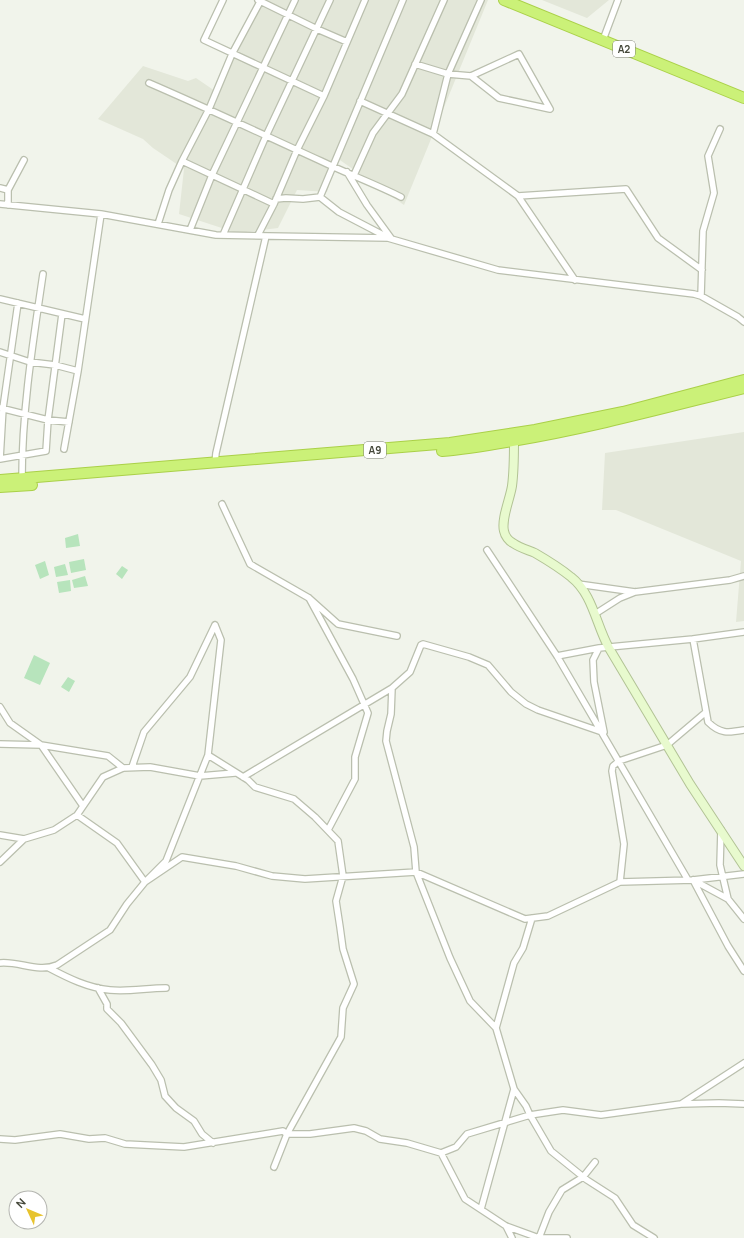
<svg xmlns="http://www.w3.org/2000/svg" width="744" height="1238" font-family="Manrope,sans-serif">
	<style>
		.residential { fill: #e3e7d9 }
		.green { fill: #b7e4bc }
		.lines { fill: none; stroke-linecap: round; stroke-linejoin: round }
		.street-casing { stroke: #babfae; stroke-width: 8 }
		.secondary-casing { stroke: #b2c395; stroke-width: 10 }
		.highway-casing { stroke: #aad048; stroke-width: 12 }
		.street { stroke: #fff; stroke-width: 5.5 }
		.secondary { stroke: #e8face; stroke-width: 8 }
		.highway { stroke: #cbf178; stroke-width: 10 }
		.labels { text-anchor: middle; dominant-baseline: central; stroke-width: 3.5; stroke-linejoin: round; paint-order: stroke }
		.shield { fill: #fff; stroke: #7c7e74; stroke-width: 1 }
		.shield-label { font-size: 10px; font-weight: bold; fill: #444739 }
	</style>
	<rect width="100%" height="100%" fill="#f1f4eb"/>
	<path class="residential" d="M258,0H488L404,205L337,158L327,192L297,190L278,228L237,233L179,214L184,169L153,148L143,139L98,119L143,66L188,81L196,78L215,91Z
		M542,0H609L587,18Z
		M744,432V621L736,622L741,561L616,510H602L605,453Z"/>
	<path class="green" d="M78,534L80,546L66,548L65,538Z
		M84,559L86,570L71,573L69,562Z
		M45,561L49,575L40,579L35,565Z
		M65,564L68,575L56,577L54,567Z
		M122,566L128,570L122,579L116,574Z
		M85,576L88,586L74,588L72,580Z
		M70,580L71,591L59,593L57,582Z
		M34,655L50,663L40,685L24,678Z
		M68,677L75,681L69,692L61,687Z"/>
	<g class="lines">
		<defs>
			<path id="street" d="M223,0L204,40L324,96
				M258,0L317,29L347,42
				M603,40L618,0
				M415,64L448,74L471,76L519,54L550,109L499,98L471,76
				M149,83C207,108 264,135 321,161C348,174 375,184 401,197
				M360,101L433,134L518,196
				M433,134L448,74L481,0
				M182,161L274,204
				M347,172L367,205L391,238
				M354,175L373,133L402,94L444,0
				M0,188L8,190
				M320,197L403,0
				M276,199L286,198L303,199L320,197L339,212L385,236
				M0,204L101,214L216,235L388,238L498,270L694,294L701,296L738,317L744,322
				M8,205V190L24,160
				M158,224L169,190L182,161L209,109L232,54L261,0
				M190,230L212,175L295,0
				M223,235L266,136L330,0
				M258,235L274,204L297,150L324,96L365,0
				M575,280L518,196L626,189L658,238L702,270
				M701,296L703,231L714,193L708,156L720,129
				M0,299L85,319
				M18,303L3,408L0,459L46,451L48,420L62,314
				M0,352L30,362L55,365L78,371
				M0,408L48,420L69,422
				M64,449L78,371L101,214
				M215,463L216,453L266,236
				M22,478C22,410 33,342 43,274
				M222,504L250,564L309,598L338,624L397,636
				M487,550L557,656L688,880
				M578,584L635,592L730,580L744,576
				M309,598L353,679L368,713L355,757V779L328,830
				M595,614L620,598L635,592
				M215,625L221,640L208,755L248,780L255,787L294,799L315,817L338,841L343,876L336,901L340,927L343,949L354,984L343,1008L341,1037L287,1134L274,1167
				M693,639L708,722C720,734 728,733 744,730
				M557,656L599,648
				M0,707L10,723L41,745L83,806
				M602,732L538,710L526,704L511,692L488,665L469,657L423,644L421,645L410,672L392,688L391,714L387,731L386,741L414,847L416,872L450,958L470,1001L496,1028L514,1089L526,1106L530,1115L563,1110L601,1115L681,1104L744,1063
				M604,732L594,682L593,660L599,648L693,639L744,632
				M0,744L41,745L108,756L123,768
				M208,755L166,861L145,882L182,857L236,866L272,876L305,879L416,872L525,919L548,916L620,882L693,880L744,874
				M132,767L144,732L190,677L215,625
				M243,777L392,688
				M721,830L720,865L728,899
				M0,835L24,839
				M0,862L24,839L54,830L77,815L103,777L123,768L150,767L200,776L235,773
				M693,880L728,946L744,971
				M693,880L728,899L744,919
				M620,882L624,844L612,771L613,766L619,761L667,745L706,712
				M0,963C19,961 38,973 57,965L110,930L127,904L145,882L117,843L77,815
				M49,968C68,978 88,988 110,990C128,992 147,988 166,988
				M98,988L107,1004V1009L121,1023L152,1065L161,1080L165,1096L176,1108L194,1121L202,1134L213,1143
				M496,1028L514,963L523,948L532,918
				M682,1104L719,1103L744,1104
				M0,1139L15,1140L60,1134L89,1139L105,1138L125,1144L184,1147L283,1131L287,1134H310L354,1128L366,1131L380,1139L407,1143L441,1153L456,1147L467,1134L530,1115L551,1151L587,1180L615,1198L633,1225L654,1238
				M441,1153L465,1199L506,1226L539,1238L549,1212L562,1190L583,1177L595,1162
				M481,1209L514,1089
				M506,1226L512,1238
				M539,1238H567"/>
			<path id="secondary" d="M514,441C514,456 514,471 512,486C510,499 501,519 504,531C505,536 509,541 513,543C520,548 528,550 535,553C547,560 560,568 571,577C593,594 596,625 609,648L690,784L744,866"/>
			<path id="highway" d="M504,0L744,98
				M442,451C466,449 489,445 512,441C590,428 667,407 744,388
				M0,480L450,443L535,430L623,412L744,380
				M0,487L32,485"/>
		</defs>
		<use href="#street" class="street-casing"/>
		<use href="#secondary" class="secondary-casing"/>
		<use href="#highway" class="highway-casing"/>
		<use href="#street" class="street"/>
		<use href="#secondary" class="secondary"/>
		<use href="#highway" class="highway"/>
	</g>
	<g class="labels">
		<g class="shield">
			<rect x="613" y="41" width="22" height="16" rx="3"/>
			<rect x="364" y="442" width="22" height="16" rx="3"/>
		</g>
		<g class="shield-label">
			<text x="624" y="49">A2</text>
			<text x="375" y="450">A9</text>
		</g>
	</g>
	<g transform="translate(28 1210) rotate(314)"><circle r="19" fill="#ffffff" stroke="#b4b5b0"/>
	<path d="M0-3L7 15L0 10L-7 15Z" fill="#e7c32e"/>
	<text y="-6" font-size="11" font-weight="bold" text-anchor="middle" fill="#444739">N</text>
	</g>
</svg>
